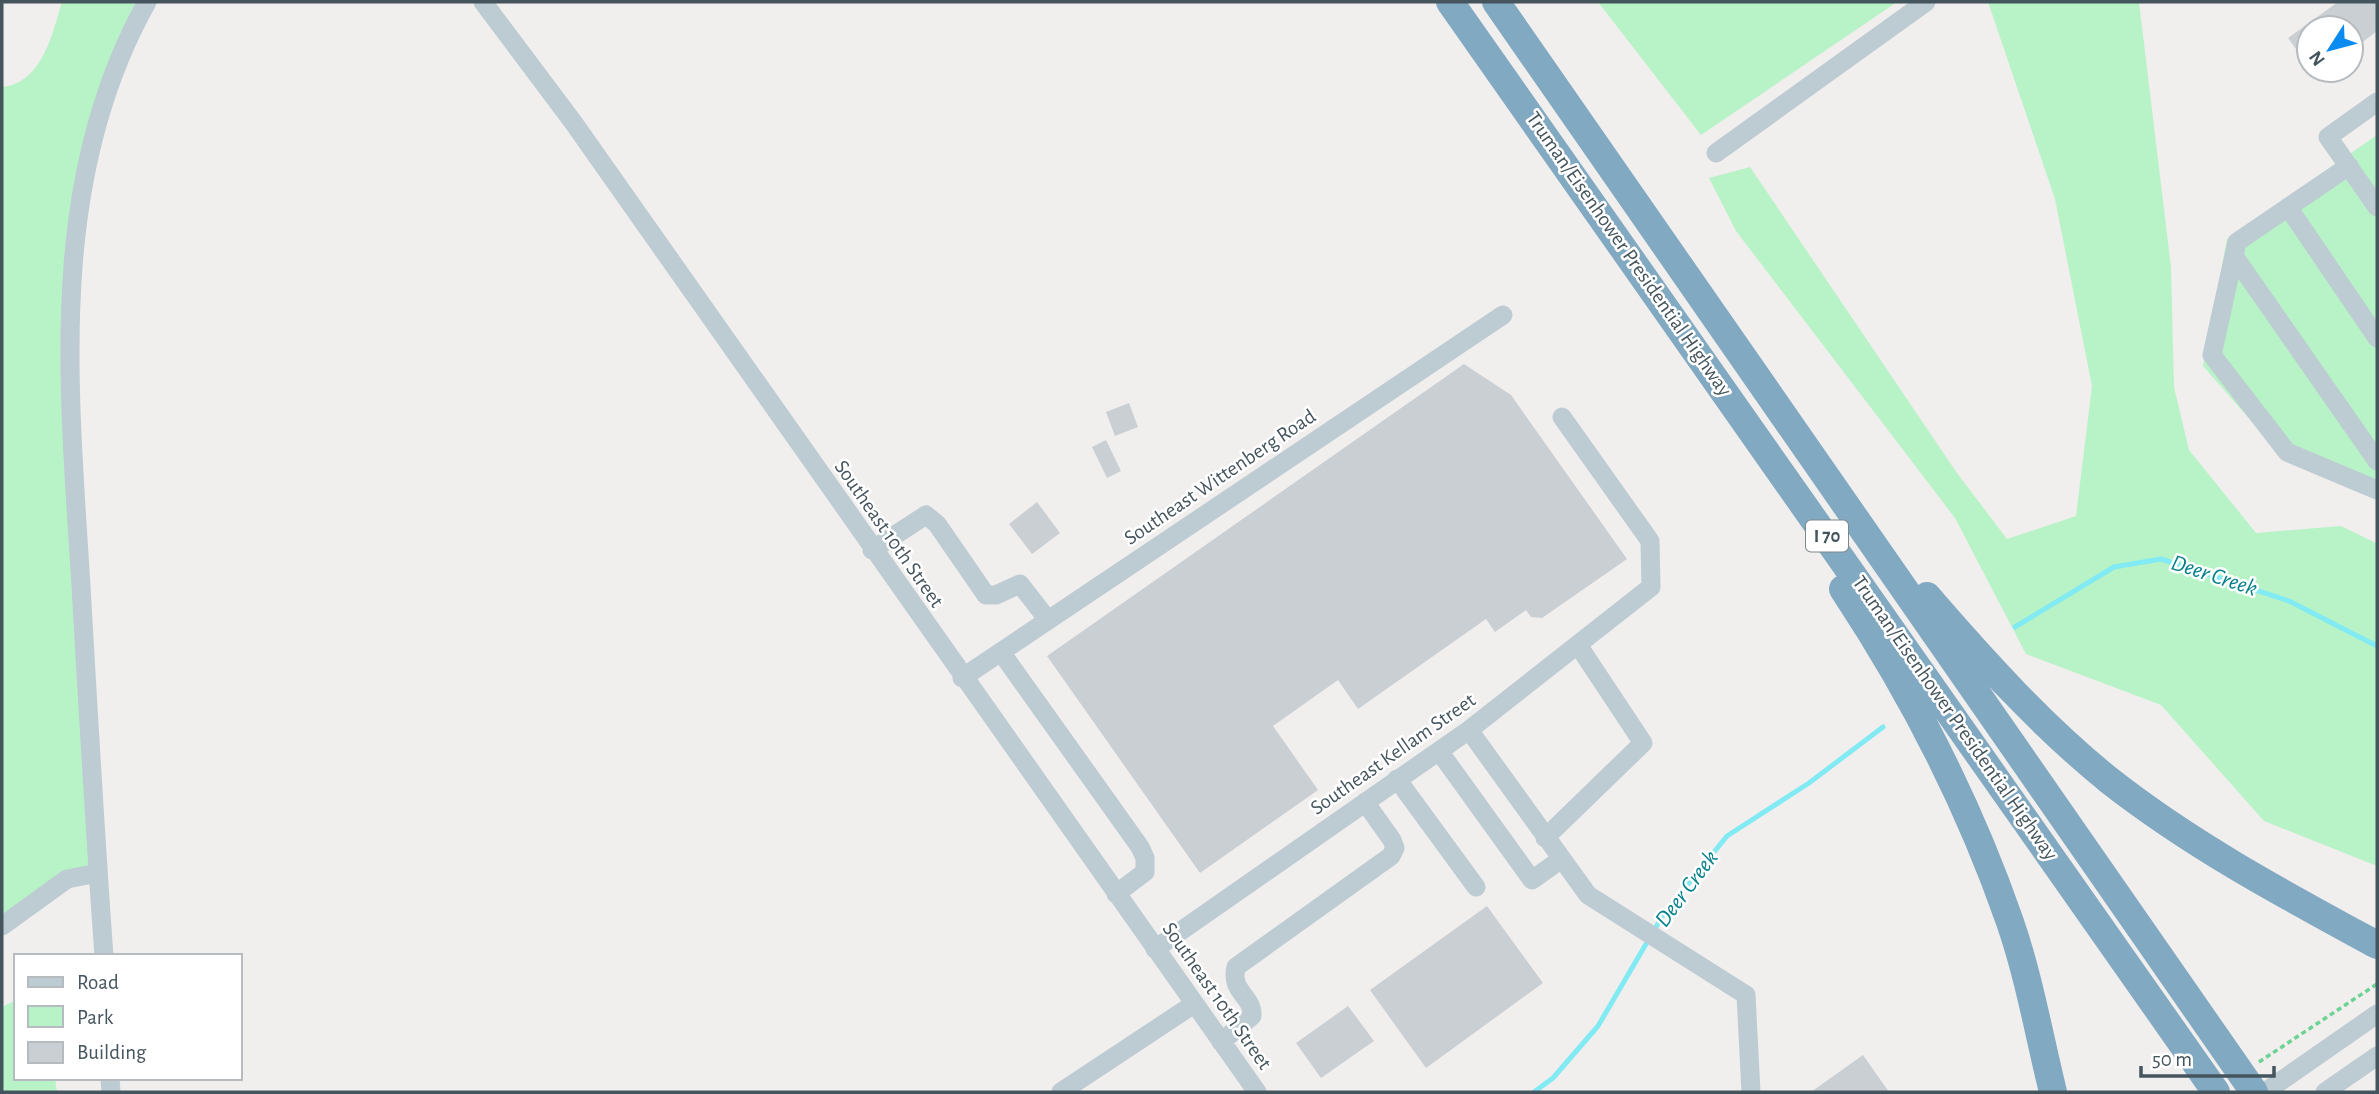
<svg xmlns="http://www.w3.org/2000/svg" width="2379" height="1094" font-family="'Alegreya Sans',sans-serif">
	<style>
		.green { fill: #b8f3c7 }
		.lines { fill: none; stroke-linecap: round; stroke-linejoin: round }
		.stream { stroke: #82eaf3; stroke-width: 5 }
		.building { fill: #cacfd3 }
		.path { stroke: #6dd394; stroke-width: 3.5; stroke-dasharray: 5 3.5; stroke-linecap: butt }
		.minor { stroke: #bdcbd2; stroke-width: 19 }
		.highway { stroke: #81a9c1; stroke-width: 28 }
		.labels { text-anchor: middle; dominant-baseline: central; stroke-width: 5; stroke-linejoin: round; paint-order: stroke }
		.shield { fill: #fff; stroke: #7d888e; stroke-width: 2 }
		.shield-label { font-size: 19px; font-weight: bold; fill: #45555d }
		.street-label { font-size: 21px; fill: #45555d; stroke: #fff }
		.water-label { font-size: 23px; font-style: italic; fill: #04808b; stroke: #fff }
	</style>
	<rect width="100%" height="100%" fill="#f1eeee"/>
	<path class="green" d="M62,2H147L124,49L70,262L98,873L2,926V87C42,83 52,35 62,2Z
		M1598,2H1897L1701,135Z
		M1988,2H2139L2171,267L2174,387L2189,450L2256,533L2341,526L2376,543L2377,866L2264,821L2161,705L2026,654L1955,518L1736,231L1709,178L1750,167L1957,473L2007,539L2076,516L2092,386L2055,199Z
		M2377,135V500L2281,455L2203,366L2227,239Z
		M16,1000V1078H55L57,1092H2V1007Z"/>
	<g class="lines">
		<path class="stream" d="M2015,627L2114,567L2161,559L2289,601L2377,646
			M1534,1092L1553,1078L1598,1026L1663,915L1727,836L1809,783L1883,727"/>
	</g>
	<path class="building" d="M2338,2H2377V31L2351,51V28H2309V67L2288,38Z
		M1464,364L1511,395L1627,559L1542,618L1531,617L1526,610L1495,632L1486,619L1358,709L1338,680L1273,726L1318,790L1200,873L1047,656Z
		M1129,403L1138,427L1115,436L1106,412Z
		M1106,440L1121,471L1107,478L1092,447Z
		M1037,502L1060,533L1032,554L1009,524Z
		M1487,906L1543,983L1426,1068L1370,990Z
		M1348,1006L1374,1041L1321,1078L1296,1043Z
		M1863,1055L1889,1092H1811Z"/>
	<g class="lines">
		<path class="path" d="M2259,1062L2377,984"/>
		<path class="minor" d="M483,2L573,122L1257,1092
			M2377,102L2328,137L2377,207
			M1716,153L1926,2
			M2349,166L2237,242L2212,355L2287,452L2377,490
			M2288,207L2377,338
			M2234,256L2377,461
			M872,550L926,515L937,524L986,595H996L1020,584L1048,620
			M1001,652L1140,847L1145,858V872L1116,894
			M962,678L1503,315
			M1469,730L1588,895L1746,995L1751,1092
			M1439,751L1532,880L1560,860
			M1397,779L1476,887
			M1545,838L1643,743L1578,645
			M2,926L67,879L98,873
			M1155,949L1469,730L1651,587L1650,541L1562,417
			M104,956C95,833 88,709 81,586C69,389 46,182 147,2
			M1221,1042L1252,1016C1253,995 1230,993 1236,967L1391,856L1395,848L1392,840L1365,802
			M110,1078L111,1092
			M1061,1092L1194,1004
			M2265,1092L2377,1014
			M2325,1092L2377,1056"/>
		<path class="highway" d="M1450,2L2216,1092
			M1496,2L2254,1092
			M1843,589C1912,693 1969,804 2010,922C2029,977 2039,1035 2053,1092
			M1927,596C1983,661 2043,727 2110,781C2193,846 2285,895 2377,945"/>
	</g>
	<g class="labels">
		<rect class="shield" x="1806" y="520.5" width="42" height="31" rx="5"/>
		<g class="shield-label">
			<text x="1827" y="536">I 70</text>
		</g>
		<g class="street-label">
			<text transform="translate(1629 254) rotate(55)">Truman/Eisenhower Presidential Highway</text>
			<text transform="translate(1220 477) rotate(-34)">Southeast Wittenberg Road</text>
			<text transform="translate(889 534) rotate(55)">Southeast 10th Street</text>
			<text transform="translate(1955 718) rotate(55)">Truman/Eisenhower Presidential Highway</text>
			<text transform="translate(1393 754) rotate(-35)">Southeast Kellam Street</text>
			<text transform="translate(1217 996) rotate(55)">Southeast 10th Street</text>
		</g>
		<g class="water-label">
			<text transform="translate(2214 576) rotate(18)">Deer Creek</text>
			<text transform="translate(1687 889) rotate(-53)">Deer Creek</text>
		</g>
	</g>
	<rect width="2379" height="1094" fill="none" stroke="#45555d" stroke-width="7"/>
	<rect x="14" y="954" width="228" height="126" fill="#ffffff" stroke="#b5bbbe" stroke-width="2"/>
	<rect x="28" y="977" width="35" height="10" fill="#bdcbd2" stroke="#b5bbbe" stroke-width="2"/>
	<text x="77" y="989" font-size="21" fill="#45555d">Road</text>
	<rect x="28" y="1006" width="35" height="21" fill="#b8f3c7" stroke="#b5bbbe" stroke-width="2"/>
	<text x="77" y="1024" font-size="21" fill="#45555d">Park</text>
	<rect x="28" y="1042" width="35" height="21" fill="#cacfd3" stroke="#b5bbbe" stroke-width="2"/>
	<text x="77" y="1059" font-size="21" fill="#45555d">Building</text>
	<g transform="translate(2330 49) rotate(234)"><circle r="33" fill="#ffffff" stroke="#b5bbbe" stroke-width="2"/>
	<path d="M0-5L12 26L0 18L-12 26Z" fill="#0a8bef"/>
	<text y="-10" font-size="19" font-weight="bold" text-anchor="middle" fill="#45555d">N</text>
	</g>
	<path d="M2141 1066v10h133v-10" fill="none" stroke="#45555d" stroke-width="3.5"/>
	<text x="2152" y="1066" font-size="21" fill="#45555d" stroke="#ffffff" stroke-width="5" paint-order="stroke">50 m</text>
</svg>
